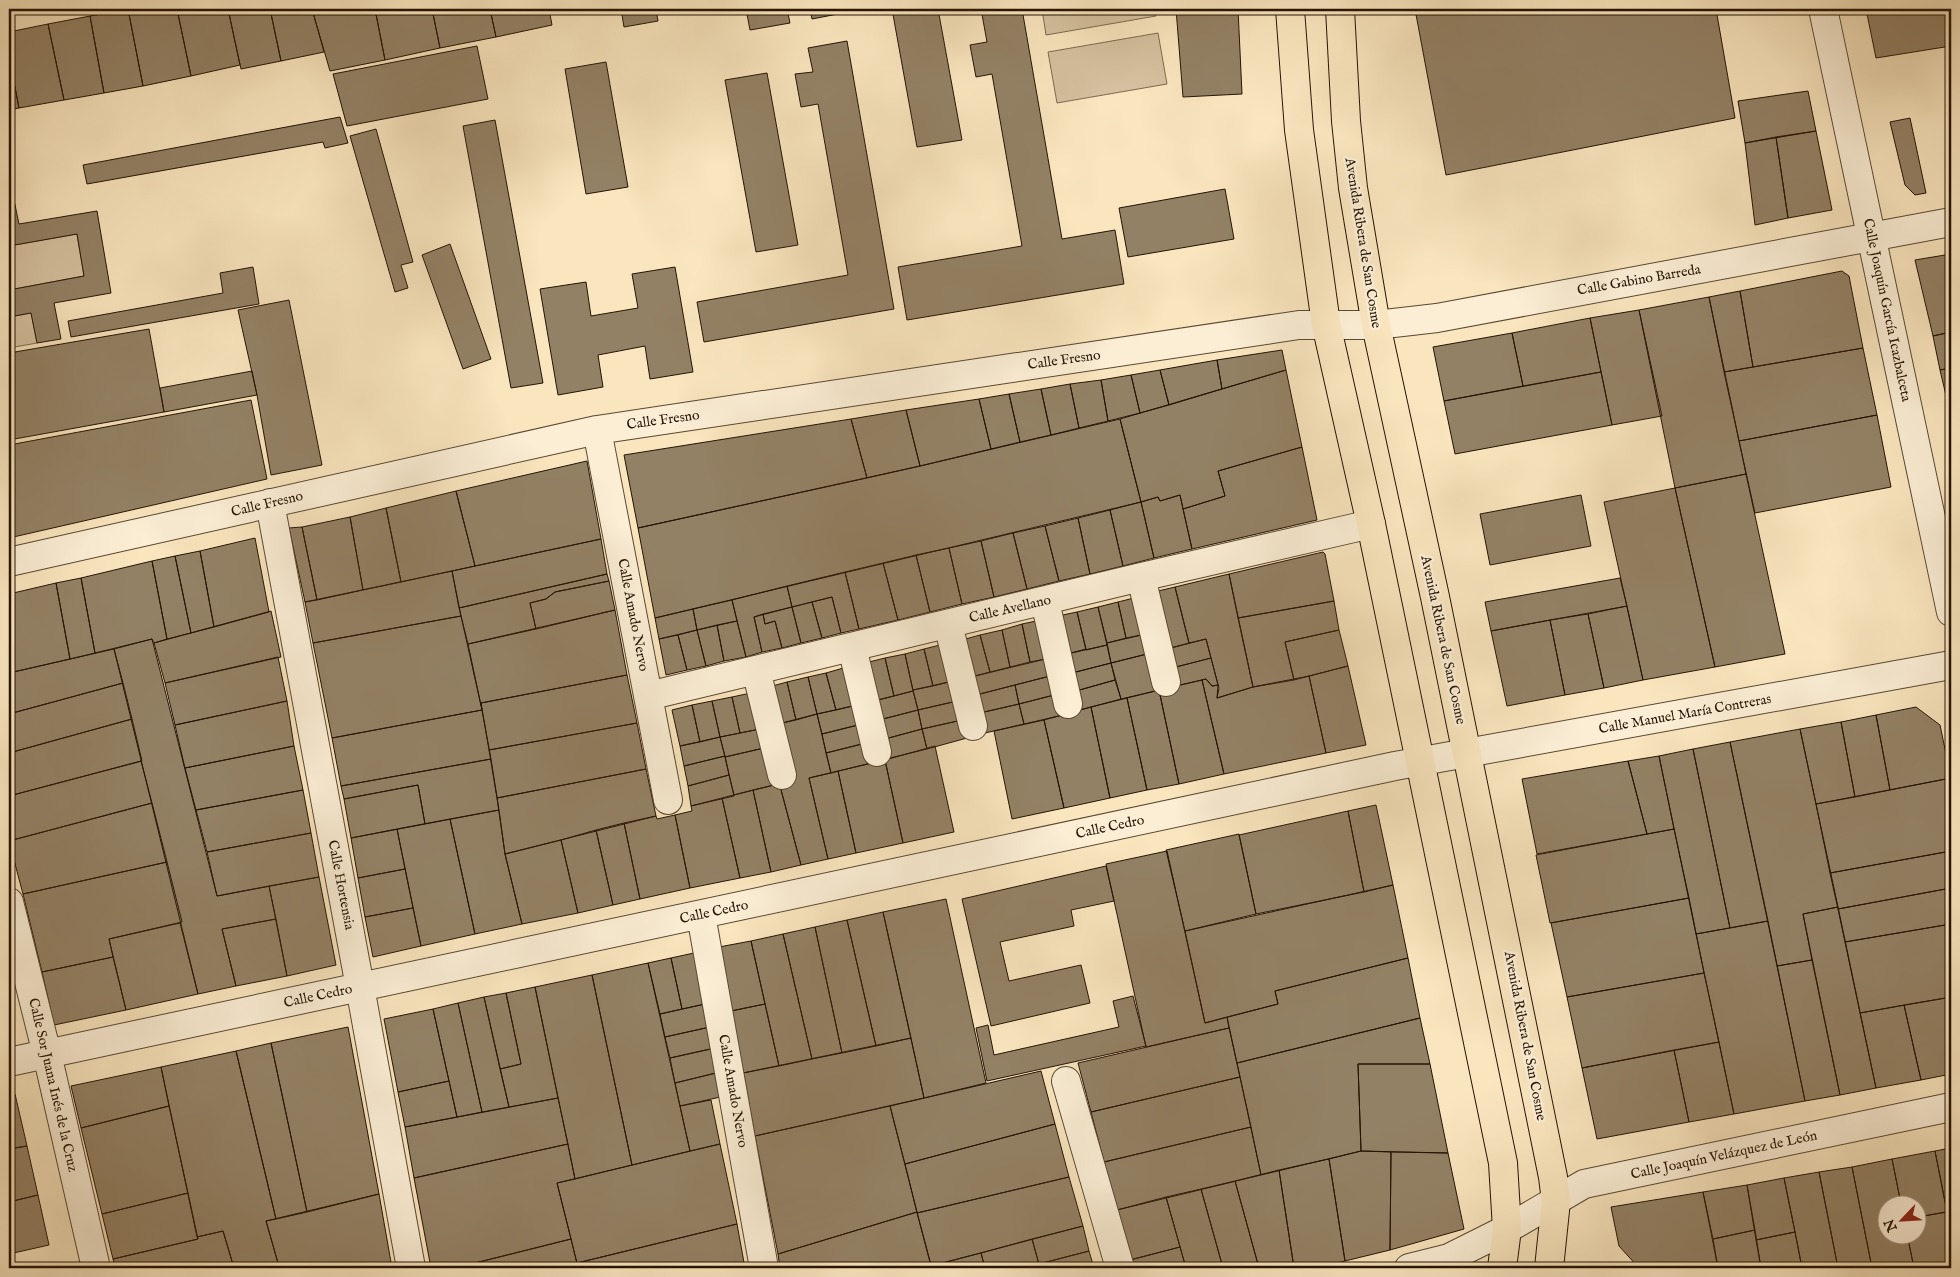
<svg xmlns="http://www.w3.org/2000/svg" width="1960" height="1277" font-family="'IM FELL English',serif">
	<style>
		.green { fill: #d5c19f; stroke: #7d6a52 }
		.building { fill: #938165; stroke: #251405 }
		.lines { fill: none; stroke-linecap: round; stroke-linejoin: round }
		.minor-casing { stroke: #5a4833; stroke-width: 30 }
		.major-casing { stroke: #251405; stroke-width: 30 }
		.minor { stroke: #fbeed5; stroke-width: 28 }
		.major { stroke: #f9e5be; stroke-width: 28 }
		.labels { text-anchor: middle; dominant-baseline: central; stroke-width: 5; stroke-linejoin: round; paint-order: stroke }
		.street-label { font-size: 14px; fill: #251405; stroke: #fbeed5 }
	</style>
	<rect width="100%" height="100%" fill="#f9e5be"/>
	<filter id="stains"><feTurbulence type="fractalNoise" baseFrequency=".004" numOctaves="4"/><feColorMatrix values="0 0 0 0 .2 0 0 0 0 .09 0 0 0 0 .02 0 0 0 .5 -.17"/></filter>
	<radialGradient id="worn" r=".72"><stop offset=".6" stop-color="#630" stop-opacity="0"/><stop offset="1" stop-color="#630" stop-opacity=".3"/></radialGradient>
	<path class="green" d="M1042,9H1155L1156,16L1046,35Z
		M1158,33L1167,84L1057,103L1048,52Z
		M77,234L84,276L9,290V246Z
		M31,313L37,343L9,348V317Z"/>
	<path class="building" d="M128,9H177L191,76L143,86Z
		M128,9L143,86L104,93L90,16Z
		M177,9H228L240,65L191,76Z
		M228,9H270L281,61L241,69Z
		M270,9H312L324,52L281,61Z
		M312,9H375L385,60L330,71Z
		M375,9H432L440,48L385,60Z
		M432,9H490L496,37L440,48Z
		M490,9H549L552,25L496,37Z
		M621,9H664L656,10L658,21L624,27Z
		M746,9H787L790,23L750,30Z
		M810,9H848V12L812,19Z
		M892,9H938L962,140L917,147Z
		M981,9H1022L1062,239L1115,230L1124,284L907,320L898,267L1022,246L992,74L976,77L970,45L987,42Z
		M1176,9H1238L1242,94L1183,97Z
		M1415,9H1716L1735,118L1446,175Z
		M1866,9H1951V46L1876,58Z
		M90,16L104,93L64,100L48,24Z
		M48,24L64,100L19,108L9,56V32Z
		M847,41L894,309L704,342L697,302L848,275L818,104L801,107L795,74L813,72L808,48Z
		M477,46L488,99L347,126L333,74Z
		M9,56L19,108L9,110Z
		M606,62L628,187L586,194L565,69Z
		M767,73L798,245L756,252L725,80Z
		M1808,91L1816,131L1745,143L1738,101Z
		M340,117L348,143L325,148L323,142L87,184L83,165Z
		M1910,118L1926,193L1915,195L1905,185L1890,122Z
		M495,120L543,383L511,388L463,126Z
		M376,129L413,262L401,265L408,288L395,292L350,136Z
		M1816,131L1832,210L1788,218L1776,137Z
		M1776,137L1788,218L1755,225L1745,143Z
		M9,176L19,224L97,211L111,293L54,303L61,339L37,343L31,313L9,317V290L84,276L77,234L9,246Z
		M1225,189L1234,239L1128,257L1119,208Z
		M450,244L491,359L463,369L422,255Z
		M1951,254V332L1933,336L1915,260Z
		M253,267L259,304L71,337L68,321L223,293L220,273Z
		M675,267L693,372L650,379L645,346L598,355L603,387L558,395L540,289L586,282L591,316L638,308L632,274Z
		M1842,271L1849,276L1863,348L1753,367L1740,291Z
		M1740,291L1753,367L1724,372L1709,297Z
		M1709,297L1746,474L1675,488L1639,310Z
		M289,300L322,465L271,475L257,395L238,310Z
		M1639,310L1662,416L1612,425L1590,318Z
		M1590,318L1601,372L1523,386L1512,333Z
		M149,329L164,412L9,440V353Z
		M1951,332V368L1940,370L1933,336Z
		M1512,333L1523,386L1444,401L1433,347Z
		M1863,348L1877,415L1739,441L1724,372Z
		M1282,350L1286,370L1222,389L1217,360Z
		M1217,360L1222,389L1169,405L1160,370Z
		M1951,368V404H1948L1940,370Z
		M1160,370L1169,405L1140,413L1131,375Z
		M1286,370L1302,447L1218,471L1225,496L1183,509L1180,495L1160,501L1158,497L1141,502L1120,419Z
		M252,371L257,395L164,412L160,388Z
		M1601,372L1612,425L1455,454L1444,401Z
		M1131,375L1140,413L1108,421L1101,380Z
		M1101,380L1108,421L1079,428L1070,384Z
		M1070,384L1079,428L1051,435L1041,389Z
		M1041,389L1051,435L1020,442L1009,394Z
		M1009,394L1020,442L991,449L979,399Z
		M979,399L991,449L920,466L906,410Z
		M251,400L267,479L9,538V445Z
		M906,410L920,466L867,478L851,419Z
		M1877,415L1891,487L1755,513L1739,441Z
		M851,419L867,478L638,528L624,455Z
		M1120,419L1141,502L655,618L638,528L920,466Z
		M1302,447L1317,520L1192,549L1183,509L1225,496L1218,471Z
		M587,461L601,539L475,566L456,491Z
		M1746,474L1785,654L1715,667L1675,488Z
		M1675,488L1715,667L1643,680L1604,502Z
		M456,491L475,566L401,582L386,508Z
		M1180,495L1192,549L1154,558L1141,502L1158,497L1160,501Z
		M1581,495L1591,546L1490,565L1480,514Z
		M1141,502L1154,558L1123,566L1110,510Z
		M386,508L401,582L363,590L350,517Z
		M1110,510L1123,566L1090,574L1078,518Z
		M350,517L363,590L317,600L302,527Z
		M1078,518L1090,574L1059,581L1045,526Z
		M1045,526L1059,581L1027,589L1013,533Z
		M302,527L317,600L305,602L289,528Z
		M1013,533L1027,589L994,597L981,541Z
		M255,538L269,612L214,627L200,551Z
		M601,539L607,574L459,608L452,571Z
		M981,541L994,597L962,604L949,548Z
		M949,548L962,604L930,612L916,555Z
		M200,551L214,627L191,633L175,556Z
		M1323,552L1325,554L1334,601L1238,618L1229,574Z
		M916,555L930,612L898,620L883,563Z
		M175,556L191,633L167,639L152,561Z
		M152,561L167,639L154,643L152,639L95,653L81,578Z
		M883,563L898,620L859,629L845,572Z
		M452,571L461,616L313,643L305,602Z
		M845,572L859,629L841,633L832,597L792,607L787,586Z
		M607,574L609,581L555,592L546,599L530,603L536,629L468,644L459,608Z
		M1229,574L1253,687L1217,698L1219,688L1206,639L1189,643L1175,587Z
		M81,578L95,653L70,659L56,583Z
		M1620,578L1627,606L1491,631L1485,602Z
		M609,581L615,610L536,629L530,603L546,599L555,592Z
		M56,583L70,659L9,673V594Z
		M787,586L792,607L754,617L762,652L746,657L732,600Z
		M1175,587L1189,643L1167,649L1154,592Z
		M832,597L841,633L822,638L812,602Z
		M1138,597L1146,634L1126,638L1118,602Z
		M732,600L737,621L697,630L693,609Z
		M1334,601L1339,630L1285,642L1294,680L1253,687L1238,618Z
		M812,602L822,638L801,643L792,607Z
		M1118,602L1126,638L1107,643L1098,607Z
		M1627,606L1643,680L1604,688L1588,614Z
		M792,607L801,643L782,648L775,621L765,624L763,614Z
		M1098,607L1107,645L1086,650L1077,612Z
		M693,609L697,630L659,639L655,618Z
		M615,610L627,675L481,703L482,710L468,644Z
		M271,611L281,657L165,683L154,643Z
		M1077,612L1086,649L1067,654L1058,616Z
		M763,614L765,624L775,621L782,648L762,652L754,617Z
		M1588,614L1604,688L1565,695L1550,620Z
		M461,616L482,710L332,738L313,643Z
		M1041,620L1050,658L1030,662L1022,624Z
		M1550,620L1565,695L1507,706L1491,631Z
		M737,621L746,657L724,661L717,625Z
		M1022,624L1030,662L1010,667L1002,630Z
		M717,625L724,661L706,666L697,630Z
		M697,630L706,666L687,670L678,635Z
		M1002,630L1010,667L990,672L980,635Z
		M1339,630L1348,666L1294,680L1285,642Z
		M1146,634L1151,653L1111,663L1107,643Z
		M678,635L687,670L666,675L659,639Z
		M980,635L990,672L971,677L962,640Z
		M152,639L217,896L269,886L276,919L222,929L236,986L198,994L114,649Z
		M1206,639L1211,658L1172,668L1167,649Z
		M944,644L953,681L933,686L924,649Z
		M1107,645L1111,663L1072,673L1067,654Z
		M114,649L123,683L9,714V673Z
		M924,649L933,686L913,690L905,654Z
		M1151,653L1160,690L1121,699L1111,663Z
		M905,654L913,691L894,696L885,658Z
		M278,657L287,701L175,725L165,683Z
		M885,658L894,696L874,701L865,663Z
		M1050,658L1054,675L976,695L971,677Z
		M1211,658L1218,685L1212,686L1206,679L1176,686L1172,668Z
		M1111,663L1115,680L1076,691L1072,673Z
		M1348,666L1366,745L1326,753L1309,676Z
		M847,667L857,705L836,710L826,673Z
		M826,673L836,710L817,714L808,677Z
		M627,675L637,723L489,750L481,703Z
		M1054,675L1058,694L1019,704L1015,685Z
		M1309,676L1326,753L1224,774L1202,680L1206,679L1212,686L1218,685L1217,698L1253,687Z
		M808,677L817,714L796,720L787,682Z
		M1115,680L1121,699L1080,710L1076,691Z
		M1202,680L1224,774L1179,784L1159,690Z
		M953,681L957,701L918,710L913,690Z
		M787,682L796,720L778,724L769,687Z
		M123,683L132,719L9,753V714Z
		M1015,685L1019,704L980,713L976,695Z
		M1159,690L1179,784L1147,790L1127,698Z
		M913,691L918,710L879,720L874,701Z
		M751,693L760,729L740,733L732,697Z
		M1058,694L1063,715L1024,724L1019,704Z
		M732,697L740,733L720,737L712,701Z
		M1127,698L1147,790L1110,798L1091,707Z
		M287,701L294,746L185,768L175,725Z
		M712,701L720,737L700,742L692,705Z
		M957,701L962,720L922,729L918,710Z
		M1019,704L1024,724L985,733L980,713Z
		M692,705L700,742L680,746L672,710Z
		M857,705L862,724L822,734L817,714Z
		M1091,707L1110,798L1064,808L1044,720Z
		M1916,707L1940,725L1951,778L1890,790L1876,715Z
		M482,710L491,759L341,786L332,738Z
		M918,710L922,729L885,739L879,720Z
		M817,714L831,773L809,778L828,859L801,865L780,786L778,724Z
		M1876,715L1890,790L1855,797L1841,722Z
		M132,719L142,761L9,796V753Z
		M962,720L967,738L927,749L922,729Z
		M1044,720L1064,808L1012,819L994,731Z
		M1841,722L1855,797L1816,804L1800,729Z
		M637,723L646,769L497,798L489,750Z
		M862,724L866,743L826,753L822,734Z
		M760,729L764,748L725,757L720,737Z
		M922,729L927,749L890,758L885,739Z
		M1800,729L1838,907L1803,914L1812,960L1777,966L1730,742Z
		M720,737L725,756L684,766L680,746Z
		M1730,742L1768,921L1730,928L1693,749Z
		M866,743L871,763L831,773L826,753Z
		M294,746L303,790L196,810L185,768Z
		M935,746L954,832L903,843L885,760Z
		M764,748L774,785L734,795L725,757Z
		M1693,749L1730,928L1696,934L1659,756Z
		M725,756L729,775L688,786L684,766Z
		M1659,756L1674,829L1647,834L1628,761Z
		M491,759L499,810L425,824L418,785L344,799L341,786Z
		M885,760L903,843L856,853L838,771Z
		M141,761L152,803L9,841V796Z
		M1628,761L1647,834L1537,854L1522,779Z
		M646,769L656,816L505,854L497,798Z
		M838,771L856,853L828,859L809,778Z
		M729,775L734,796L691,806L688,786Z
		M1951,778V851L1830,873L1816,804Z
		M418,785L425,824L351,838L344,799Z
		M774,785V787L780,786L801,865L771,872L753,790Z
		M303,790L311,833L207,852L196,810Z
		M753,790L771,872L740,878L722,798Z
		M722,798L740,878L690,888L675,815L692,811L691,806Z
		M152,803L167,862L23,894L9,841Z
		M1376,805L1393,885L1364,892L1348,811Z
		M499,810L505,854L522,924L475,934L450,819Z
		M1348,811L1364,892L1256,914L1239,835Z
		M675,815L690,888L640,899L624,823L656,816L657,819Z
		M450,819L475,934L421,946L397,829Z
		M624,823L640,899L613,905L596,830Z
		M397,829L405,869L358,878L351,838Z
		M1674,829L1689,898L1550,923L1536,855Z
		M596,830L613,905L578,913L561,840Z
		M311,833L319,877L217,896L207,852Z
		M1239,834L1256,914L1185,931L1166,850Z
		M561,840L578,913L522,924L505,854Z
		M1167,851L1205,1023L1227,1017L1229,1028L1146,1047L1106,864Z
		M1951,851V888L1838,909L1830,873Z
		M167,862L182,922L109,939L113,957L42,972L23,894Z
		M1106,866L1114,901L1071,910L1074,926L1000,942L1009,981L1081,965L1090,1003L991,1026L962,899Z
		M405,869L413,908L365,917L358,878Z
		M319,877L336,965L287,976L269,886Z
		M1393,885L1408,958L1275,991L1278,1004L1205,1023L1185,931Z
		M1951,888V924L1845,942L1838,909Z
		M1689,898L1704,973L1567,997L1551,923Z
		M946,899L986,1083L924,1098L883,912Z
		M1838,907L1876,1088L1840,1095L1803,914Z
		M413,908L421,946L373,957L365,917Z
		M883,912L911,1038L876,1046L847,920Z
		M276,919L287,976L236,986L222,929Z
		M847,920L876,1046L842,1053L815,927Z
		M1768,921L1805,1101L1734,1114L1696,934Z
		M180,923L198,994L126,1010L109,939Z
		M1951,924V997L1860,1013L1845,942Z
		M815,927L842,1053L812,1059L783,934Z
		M783,934L812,1059L779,1066L751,941Z
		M751,941L765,1004L731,1011L719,947Z
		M694,953L705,1004L682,1009L671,958Z
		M113,957L126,1010L54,1025L42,972Z
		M671,958L682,1009L660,1014L648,963Z
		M1408,958L1420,1018L1237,1063L1227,1017L1278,1004L1275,991Z
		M1812,960L1840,1095L1805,1101L1777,966Z
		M648,963L690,1151L632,1165L592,975Z
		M1704,973L1719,1042L1582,1068L1567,997Z
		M592,975L632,1165L575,1179L535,987Z
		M535,987L558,1098L509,1107L500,1069L521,1064L506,993Z
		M506,993L521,1064L500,1069L484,997Z
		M1133,996L1146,1046L987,1081L976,1028L988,1025L994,1055L1119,1027L1113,1001Z
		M484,997L509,1107L482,1112L458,1003Z
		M1951,997V1025L1946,998Z
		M1946,998L1951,1025V1074L1921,1080L1904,1005Z
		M458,1003L482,1112L457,1117L433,1009Z
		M705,1004L710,1027L665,1037L660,1014Z
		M765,1004L779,1066L743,1073L731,1011Z
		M1904,1005L1921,1080L1876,1088L1860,1013Z
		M433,1009L449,1081L398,1092L384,1019Z
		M1420,1018L1430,1064H1358L1361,1151L1261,1175L1237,1063Z
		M348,1027L379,1194L307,1212L271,1043Z
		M710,1027L715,1048L670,1058L665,1037Z
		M1229,1028L1240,1077L1091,1112L1078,1063Z
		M911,1038L924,1098L755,1136L743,1073Z
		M1719,1042L1734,1114L1689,1122L1674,1050Z
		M271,1043L307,1212L276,1219L236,1051Z
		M715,1048L720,1072L675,1083L670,1058Z
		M1674,1050L1689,1122L1597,1139L1582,1068Z
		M236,1051L276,1219L266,1221L278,1263L252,1268H234L223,1231L197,1237L161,1067Z
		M1358,1064H1430L1448,1153L1361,1151Z
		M161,1067L169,1106L81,1128L71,1086Z
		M1041,1071L1055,1124L905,1164L890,1106Z
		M720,1072L725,1096L680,1106L675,1083Z
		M1240,1077L1251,1127L1104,1162L1091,1112Z
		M449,1081L457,1117L405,1127L398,1092Z
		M15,1094L27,1146L9,1149V1096Z
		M558,1098L568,1144L414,1178L405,1127Z
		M711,1100L720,1144L690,1151L680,1106Z
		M169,1106L188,1193L102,1214L81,1128Z
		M890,1106L917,1212L778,1254L755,1136Z
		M1055,1124L1069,1177L917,1213L905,1164Z
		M1251,1127L1261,1175L1117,1210L1104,1162Z
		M568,1144L575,1179L557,1183L571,1239L455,1268H431L414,1178Z
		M720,1144L737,1224L577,1263L557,1183Z
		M27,1146L38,1195L9,1202V1149Z
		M1951,1148V1211L1947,1212L1935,1151Z
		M1361,1151L1391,1152L1390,1250L1345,1261L1329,1159Z
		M1935,1151L1947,1212L1918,1217V1204H1901L1892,1159Z
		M1391,1152L1448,1153L1464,1229L1390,1250Z
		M1329,1159L1345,1261L1318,1268H1294L1279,1170Z
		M1892,1159L1901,1204H1888V1234H1907L1914,1268H1872L1852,1167Z
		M1852,1167L1872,1268H1838L1819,1172Z
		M1279,1170L1294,1268H1259L1235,1181Z
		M1819,1172L1838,1268H1802L1795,1232L1784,1178Z
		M1069,1177L1083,1226L931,1266L917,1213Z
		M1784,1178L1795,1232L1756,1240L1747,1185Z
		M1235,1181L1259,1268H1223L1201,1189Z
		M1747,1185L1755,1230L1713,1239L1703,1192Z
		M1201,1189L1223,1268H1186L1166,1197Z
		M1703,1192L1718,1268H1639L1619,1246L1611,1207Z
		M188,1193L198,1239L113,1259L102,1214Z
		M379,1194L392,1268H252L278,1263L266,1221Z
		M38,1195L49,1245L9,1254V1202Z
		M1166,1197L1180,1247L1130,1260L1117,1210Z
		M1951,1211V1268H1914L1907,1234H1918V1217Z
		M917,1212L931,1265L918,1268H780L778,1254Z
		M737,1224L745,1268H578L577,1263Z
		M1083,1226L1089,1251L1039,1264L1032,1239Z
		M1755,1230L1761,1268H1718L1713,1239Z
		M223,1231L234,1268H115L113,1259L198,1239L197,1237Z
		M1795,1232L1802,1268H1761L1756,1240Z
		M571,1239L578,1268H455Z
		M1032,1239L1040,1268H985L981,1253Z
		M1180,1247L1186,1268H1132L1130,1260Z
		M1089,1251L1094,1268H1040L1039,1264Z
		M981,1253L985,1268H931V1266Z"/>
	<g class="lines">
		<defs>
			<path id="minor" d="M1823,9L1951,612
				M597,430L668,800
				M270,503L360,987L411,1268
				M9,562L597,430L1299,325H1376L1437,318L1951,222
				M1141,577L1166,682
				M1045,601L1068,704
				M948,624L973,726
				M852,647L877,752
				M756,670L782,775
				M648,696L1141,577L1371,524
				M9,902L47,1054L96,1268
				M701,915L764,1268
				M9,1062L1395,766L1951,665
				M1066,1081L1120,1268
				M1409,1268L1449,1258L1507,1229L1584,1184L1951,1107"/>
			<path id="major" d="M1290,9L1299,130L1326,324L1371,524L1503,1163L1507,1229L1502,1268
				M1340,9L1346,121L1353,188L1376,325L1435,597L1553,1177L1556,1201L1549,1268"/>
		</defs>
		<use href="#minor" class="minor-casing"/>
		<use href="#major" class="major-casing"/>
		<use href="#minor" class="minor"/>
		<use href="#major" class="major"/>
	</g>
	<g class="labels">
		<g class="street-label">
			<text transform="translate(1363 243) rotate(81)">Avenida Ribera de San Cosme</text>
			<text transform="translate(1639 280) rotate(-10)">Calle Gabino Barreda</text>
			<text transform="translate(1887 310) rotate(78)">Calle Joaquín García Icazbalceta</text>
			<text transform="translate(1064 360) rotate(-8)">Calle Fresno</text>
			<text transform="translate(663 420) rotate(-8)">Calle Fresno</text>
			<text transform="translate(267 504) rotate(-13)">Calle Fresno</text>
			<text transform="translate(1010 609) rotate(-13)">Calle Avellano</text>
			<text transform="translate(633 615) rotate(79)">Calle Amado Nervo</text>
			<text transform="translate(1443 640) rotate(78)">Avenida Ribera de San Cosme</text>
			<text transform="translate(1685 714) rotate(-10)">Calle Manuel María Contreras</text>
			<text transform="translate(1110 827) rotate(-12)">Calle Cedro</text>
			<text transform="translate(341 885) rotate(79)">Calle Hortensia</text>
			<text transform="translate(714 912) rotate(-12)">Calle Cedro</text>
			<text transform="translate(318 996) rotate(-12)">Calle Cedro</text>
			<text transform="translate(1525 1036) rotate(79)">Avenida Ribera de San Cosme</text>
			<text transform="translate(53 1085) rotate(77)">Calle Sor Juana Inés de la Cruz</text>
			<text transform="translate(733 1091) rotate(80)">Calle Amado Nervo</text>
			<text transform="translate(1724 1155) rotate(-12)">Calle Joaquín Velázquez de León</text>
		</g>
	</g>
	<rect width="1960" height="1277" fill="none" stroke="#f9e5be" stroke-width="30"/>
	<rect x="10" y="10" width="1940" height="1257" fill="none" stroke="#251405" stroke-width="2.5"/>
	<rect x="15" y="15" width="1930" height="1247" fill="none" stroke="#251405"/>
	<g transform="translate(1902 1220) rotate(245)"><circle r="24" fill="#fbeed5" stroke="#a59782"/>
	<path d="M0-4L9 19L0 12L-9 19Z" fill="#8f2418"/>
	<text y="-8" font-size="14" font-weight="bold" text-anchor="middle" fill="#251405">N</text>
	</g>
	<rect width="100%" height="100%" filter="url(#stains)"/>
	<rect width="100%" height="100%" fill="url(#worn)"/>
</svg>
